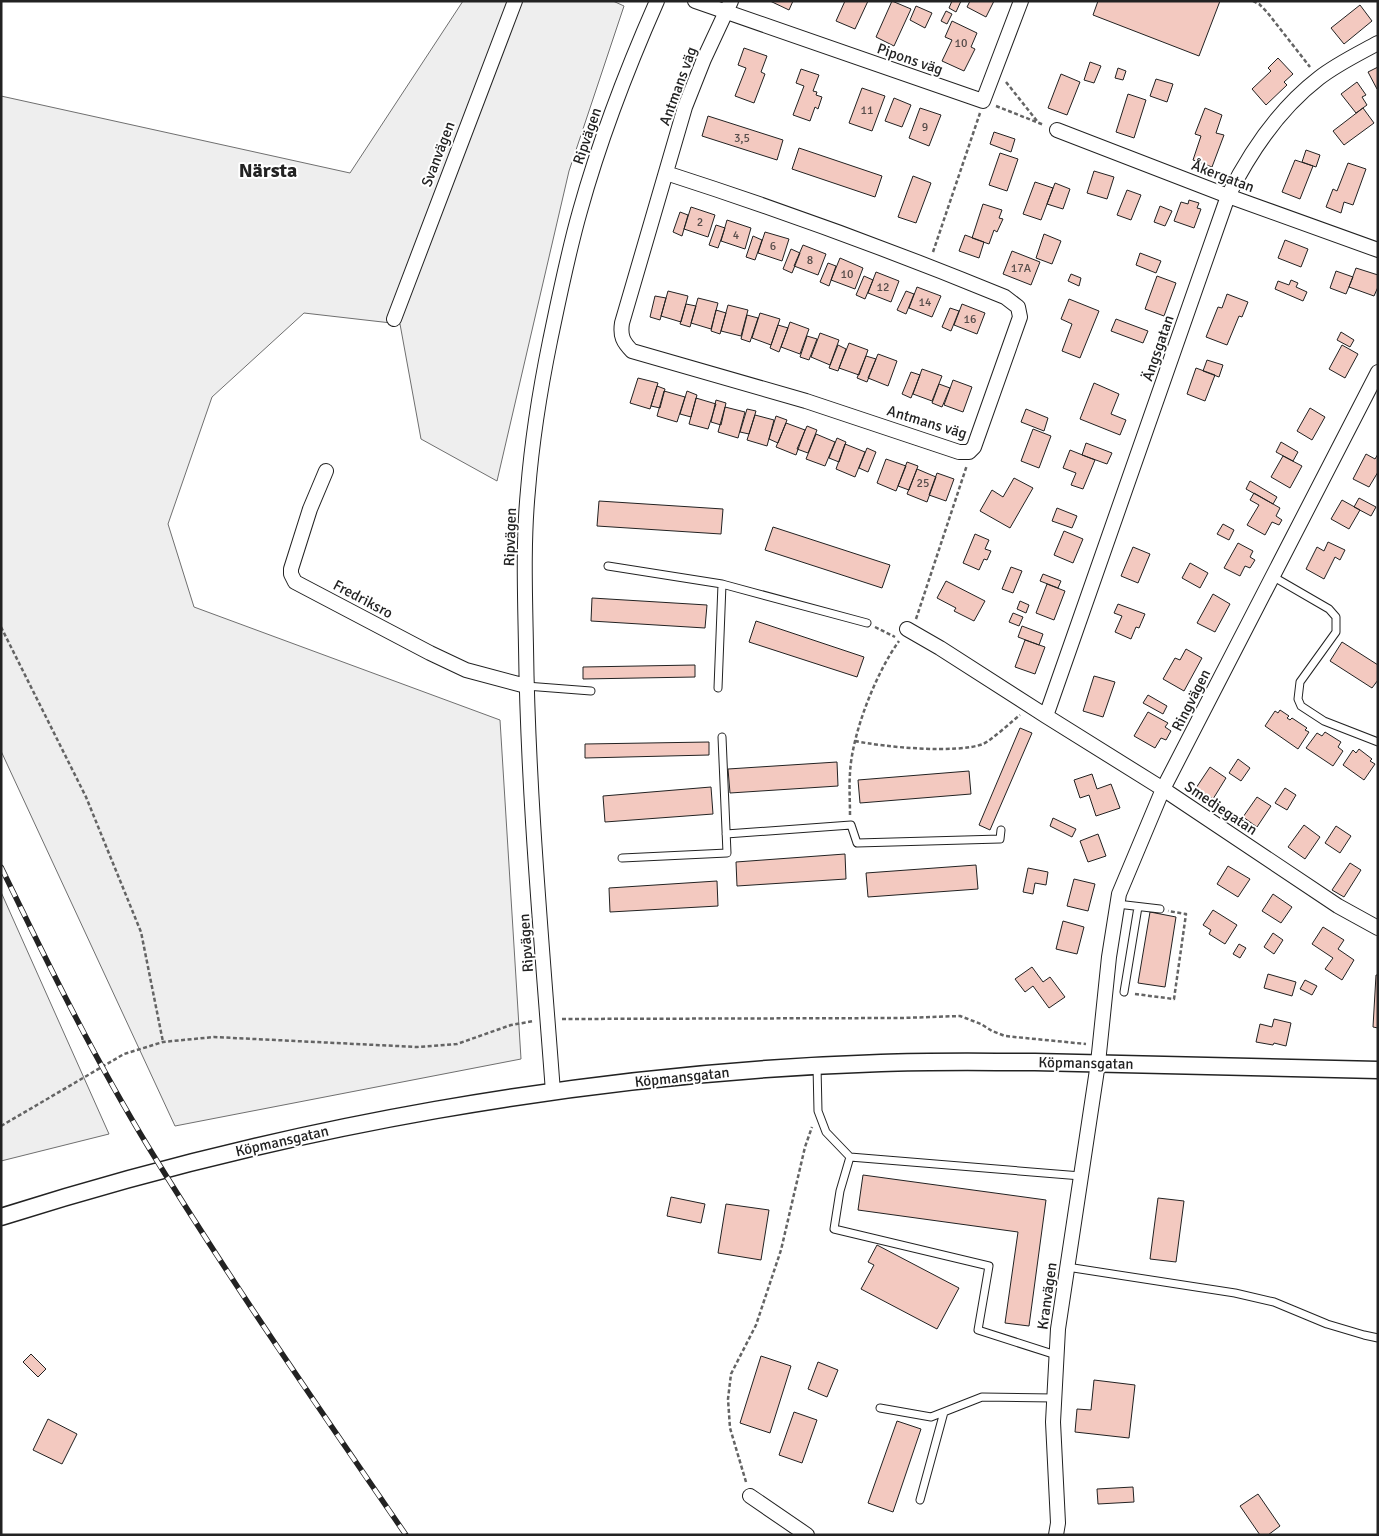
<svg xmlns="http://www.w3.org/2000/svg" width="1379" height="1536" font-family="Signika,sans-serif">
	<style>
		.green { fill: #eee; stroke: #6f6f6f }
		.building { fill: #f3c9c0; stroke: #222 }
		.lines { fill: none; stroke-linecap: round; stroke-linejoin: round }
		.service-casing { stroke: #222; stroke-width: 9 }
		.minor-casing { stroke: #222; stroke-width: 16 }
		.tertiary-casing { stroke: #222; stroke-width: 19 }
		.path { stroke: #646464; stroke-width: 2.5; stroke-dasharray: 4 2.5; stroke-linecap: butt }
		.service { stroke: #fff; stroke-width: 7 }
		.minor { stroke: #fff; stroke-width: 14 }
		.tertiary { stroke: #fff; stroke-width: 16 }
		.rail-casing { stroke: #222; stroke-width: 5.5 }
		.rail { stroke: #fff; stroke-width: 4; stroke-dasharray: 11; stroke-linecap: butt }
		.labels { text-anchor: middle; dominant-baseline: central; stroke-width: 4; stroke-linejoin: round; paint-order: stroke }
		.number-label { font-size: 12px; fill: #564c4a }
		.street-label { font-size: 15px; fill: #222; stroke: #fff }
		.district-label { font-size: 20px; font-weight: bold; fill: #222; stroke: #fff }
	</style>
	<rect width="100%" height="100%" fill="#fff"/>
	<path class="green" d="M463,1H613L624,6L569,171L497,481L421,439L400,324L304,313L212,397L168,524L194,607L500,720L521,1059L175,1126L1,751V96L350,173Z
		M1,892L109,1134L1,1161Z"/>
	<path class="building" d="M770,1H793L789,10Z
		M845,1H868L855,29L836,21Z
		M892,1L911,9L894,46L876,37Z
		M952,1H961L956,12L949,8Z
		M970,1H994L986,17L967,7Z
		M1098,1H1220L1199,56L1093,15Z
		M1360,5L1372,21L1344,44L1331,28Z
		M916,6L932,13L925,28L910,20Z
		M946,11L952,14L947,24L941,21Z
		M952,21L977,33L971,47L975,49L964,71L942,61L952,40L945,37Z
		M744,48L767,56L761,72L765,74L754,103L735,96L746,68L738,65Z
		M1278,58L1293,74L1284,82L1287,85L1266,105L1252,89L1271,71L1268,68Z
		M1090,62L1101,66L1094,83L1084,80Z
		M1378,67V89H1377L1368,72Z
		M1118,68L1126,71L1123,80L1115,78Z
		M801,69L819,75L813,91L817,92L816,95L822,97L818,109L815,107L810,121L793,115L804,86L796,83Z
		M1061,74L1080,82L1067,115L1048,108Z
		M1156,79L1173,84L1167,102L1150,96Z
		M1357,82L1366,95L1362,97L1367,105L1356,113L1341,94Z
		M862,88L885,96L872,131L849,123Z
		M1128,94L1146,100L1134,138L1116,132Z
		M894,98L911,105L902,127L885,121Z
		M920,108L941,115L929,146L909,138Z
		M1205,108L1222,115L1216,133L1224,135L1212,167L1193,160L1201,136L1195,134Z
		M1363,108L1374,123L1344,145L1333,131Z
		M708,116L783,140L777,160L702,136Z
		M994,132L1015,139L1011,152L990,144Z
		M799,148L882,176L875,197L792,169Z
		M1306,150L1320,155L1316,167L1302,162Z
		M1000,153L1018,159L1007,191L989,185Z
		M1295,160L1313,166L1300,199L1282,192Z
		M1348,163L1366,169L1353,205L1344,202L1341,213L1326,207L1333,189L1337,191Z
		M1094,171L1114,177L1107,199L1087,193Z
		M913,176L931,183L916,223L898,217Z
		M1035,182L1053,188L1041,220L1023,214Z
		M1055,183L1070,189L1063,209L1047,204Z
		M1127,190L1141,195L1131,220L1117,215Z
		M1189,200L1199,203L1197,208L1201,209L1194,228L1174,221L1181,202L1188,204Z
		M983,204L1002,210L999,218L1003,219L997,232L994,230L989,244L972,238Z
		M1160,206L1172,211L1165,226L1154,222Z
		M691,207L715,215L708,237L684,229Z
		M680,212L688,215L682,236L673,232Z
		M727,220L751,228L745,249L721,241Z
		M716,225L725,228L718,248L709,245Z
		M765,232L789,239L782,261L758,253Z
		M1044,234L1061,241L1052,264L1036,258Z
		M965,235L984,242L979,258L959,251Z
		M753,236L762,240L755,260L746,257Z
		M1285,240L1308,249L1301,267L1278,258Z
		M803,245L826,254L818,275L794,266Z
		M791,249L800,253L792,273L783,269Z
		M1012,251L1040,262L1031,285L1003,274Z
		M1140,253L1161,261L1156,273L1136,265Z
		M840,258L863,268L855,289L831,280Z
		M828,263L836,266L829,286L820,282Z
		M1356,268L1378,275V287L1374,296L1349,287Z
		M1336,271L1353,277L1346,294L1330,288Z
		M876,272L899,281L891,302L868,293Z
		M1071,274L1081,278L1079,286L1068,281Z
		M864,276L873,280L865,299L856,295Z
		M1157,276L1176,283L1164,316L1145,309Z
		M1291,280L1298,283L1296,287L1307,292L1303,301L1275,289L1278,281L1289,285Z
		M917,287L941,296L932,317L909,308Z
		M668,291L688,296L681,322L661,316Z
		M906,291L914,294L906,314L897,310Z
		M1227,294L1248,302L1242,317L1239,316L1227,345L1206,337L1218,307L1222,308Z
		M655,296L666,298L660,320L650,317Z
		M698,298L718,303L711,329L691,323Z
		M1069,299L1099,311L1080,358L1062,351L1072,324L1061,319Z
		M686,304L696,306L690,327L680,324Z
		M962,304L985,313L977,334L954,325Z
		M728,305L748,310L741,336L721,331Z
		M950,308L959,311L951,331L942,327Z
		M716,310L726,313L720,334L711,331Z
		M760,313L780,319L771,345L752,338Z
		M747,315L758,318L750,342L741,339Z
		M1116,319L1148,331L1143,343L1111,331Z
		M790,322L809,329L800,354L781,347Z
		M778,325L788,328L779,352L770,348Z
		M1341,332L1354,340L1350,347L1337,340Z
		M820,333L839,340L830,365L811,357Z
		M807,336L817,339L809,360L800,357Z
		M849,343L868,350L859,375L839,368Z
		M838,345L846,349L838,371L829,368Z
		M1342,345L1358,354L1345,378L1329,369Z
		M878,354L897,361L888,386L868,378Z
		M866,356L876,359L867,382L857,378Z
		M1207,360L1223,365L1219,377L1203,371Z
		M1196,368L1215,375L1205,401L1187,394Z
		M922,369L942,376L932,401L913,394Z
		M911,372L920,375L911,398L902,394Z
		M638,378L658,383L650,409L630,403Z
		M953,380L972,387L963,412L944,405Z
		M1094,383L1119,394L1111,414L1126,420L1120,435L1080,419Z
		M939,384L950,388L942,407L932,403Z
		M657,386L665,389L660,408L651,406Z
		M664,391L685,397L677,422L657,416Z
		M687,391L697,395L691,417L680,414Z
		M696,398L716,404L708,429L689,424Z
		M716,400L726,403L721,425L711,422Z
		M725,407L745,412L738,438L718,432Z
		M1310,408L1325,417L1312,440L1297,431Z
		M747,409L756,411L749,434L740,432Z
		M1026,409L1048,418L1044,431L1021,422Z
		M755,415L774,420L767,446L747,440Z
		M776,416L787,420L778,443L769,439Z
		M786,423L805,430L796,455L776,447Z
		M807,426L817,430L808,453L797,449Z
		M1033,429L1051,436L1039,468L1021,461Z
		M816,434L835,442L825,466L806,459Z
		M837,438L846,442L839,462L829,458Z
		M1281,442L1298,452L1293,461L1276,452Z
		M1086,443L1112,453L1107,464L1082,455Z
		M845,444L865,452L855,477L836,469Z
		M867,448L876,452L868,472L859,468Z
		M1070,450L1095,460L1083,489L1071,485L1076,473L1063,468Z
		M1366,454L1375,459L1378,454V472L1369,487L1353,479Z
		M1283,456L1302,466L1290,488L1271,477Z
		M886,459L906,466L896,491L877,483Z
		M907,462L918,466L909,490L898,486Z
		M917,469L936,477L927,502L907,494Z
		M937,473L954,479L946,501L929,495Z
		M1014,478L1033,488L1010,528L980,511L992,490L1003,497Z
		M1250,481L1277,497L1273,504L1246,489Z
		M1254,493L1280,508L1276,516L1282,520L1279,525L1272,522L1265,535L1247,525L1259,505L1250,500Z
		M1359,498L1376,507L1371,516L1354,507Z
		M1342,500L1360,510L1349,529L1331,519Z
		M599,501L723,509L721,534L597,526Z
		M1057,508L1077,516L1072,528L1052,521Z
		M1223,524L1234,530L1229,540L1217,534Z
		M773,527L890,565L882,588L765,550Z
		M1064,531L1083,539L1073,563L1054,555Z
		M975,534L989,540L985,549L991,551L987,560L984,559L979,570L963,563Z
		M1328,542L1345,550L1340,560L1335,557L1324,579L1306,569L1317,547L1324,551Z
		M1238,543L1253,551L1250,557L1255,560L1250,568L1245,566L1240,576L1224,568Z
		M1133,547L1150,554L1138,583L1121,576Z
		M1190,563L1208,573L1200,588L1182,578Z
		M1011,567L1022,571L1013,593L1002,589Z
		M1043,574L1061,581L1058,588L1040,581Z
		M946,581L985,601L974,621L954,611L956,608L937,598Z
		M1047,584L1065,591L1054,620L1036,613Z
		M1213,594L1230,604L1215,632L1197,623Z
		M592,598L707,605L705,628L591,621Z
		M1020,601L1029,605L1026,613L1017,609Z
		M1118,604L1145,614L1139,628L1136,627L1131,639L1115,632L1122,616L1114,613Z
		M1013,613L1023,617L1019,626L1009,622Z
		M756,621L864,657L857,677L749,642Z
		M1022,626L1043,634L1039,645L1018,637Z
		M1025,640L1045,647L1035,674L1015,667Z
		M1342,642L1378,665V680L1372,688L1330,661Z
		M1186,649L1202,658L1184,691L1163,679L1175,658L1180,660Z
		M695,665V677L583,679V667Z
		M1094,676L1115,682L1103,717L1083,711Z
		M1148,695L1167,706L1163,714L1143,703Z
		M1280,710L1289,716L1287,718L1290,720L1292,718L1307,728L1305,730L1309,732L1298,749L1265,726L1275,711L1278,713Z
		M1148,712L1168,723L1165,727L1171,731L1166,740L1161,738L1155,748L1134,736Z
		M1020,728L1032,733L990,830L979,825Z
		M1325,732L1341,742L1338,747L1343,751L1333,766L1306,748L1317,733L1322,736Z
		M709,742V755L585,758V744Z
		M1359,749L1372,759L1370,761L1375,764L1364,780L1343,765L1353,750L1356,753Z
		M1238,759L1250,768L1241,781L1229,773Z
		M837,762L838,786L730,793L728,769Z
		M1210,767L1226,778L1213,799L1196,788Z
		M969,771L971,794L860,803L858,780Z
		M1092,774L1097,789L1111,784L1120,808L1096,816L1089,795L1080,798L1074,780Z
		M711,787L713,814L605,822L603,796Z
		M1285,788L1296,795L1287,810L1275,803Z
		M1257,797L1271,806L1257,827L1243,817Z
		M1053,818L1076,829L1072,837L1050,826Z
		M1304,825L1320,837L1305,859L1288,847Z
		M1336,826L1351,836L1340,853L1325,843Z
		M1098,834L1106,856L1088,862L1080,841Z
		M845,854L846,879L737,886L736,862Z
		M1350,863L1361,870L1344,897L1332,890Z
		M976,865L978,889L868,897L866,873Z
		M1228,866L1250,879L1238,897L1217,884Z
		M1028,868L1048,872L1046,885L1035,883L1033,894L1023,892Z
		M1074,879L1095,884L1088,911L1067,906Z
		M717,881L718,906L610,912L609,888Z
		M1273,894L1292,907L1281,923L1262,911Z
		M1213,910L1237,925L1225,944L1209,934L1211,930L1203,925Z
		M1150,912L1176,917L1165,987L1138,983Z
		M1063,921L1084,927L1077,954L1056,949Z
		M1323,927L1344,940L1338,949L1354,960L1342,980L1325,969L1333,958L1312,944Z
		M1273,933L1283,940L1274,954L1264,947Z
		M1239,944L1246,948L1240,958L1233,954Z
		M1032,967L1043,982L1050,977L1065,997L1049,1008L1033,986L1025,992L1015,979Z
		M1268,974L1296,982L1292,996L1264,988Z
		M1376,975H1378V1028L1373,1027Z
		M1305,980L1317,986L1312,995L1300,989Z
		M1274,1019L1291,1023L1286,1046L1274,1043L1273,1045L1256,1042L1260,1024L1272,1027Z
		M863,1175L1046,1200L1029,1326L1005,1323L1018,1232L858,1210Z
		M671,1197L705,1204L701,1223L667,1216Z
		M1158,1198L1184,1201L1176,1262L1150,1259Z
		M726,1204L769,1210L761,1260L718,1253Z
		M877,1245L959,1288L937,1329L861,1289L874,1265L868,1262Z
		M31,1354L46,1369L38,1377L23,1362Z
		M761,1356L791,1366L770,1433L740,1423Z
		M818,1362L838,1370L827,1397L808,1389Z
		M1094,1380L1135,1385L1129,1438L1075,1432L1077,1409L1091,1410Z
		M794,1412L817,1420L802,1463L779,1455Z
		M48,1419L77,1434L62,1464L33,1450Z
		M897,1421L921,1429L893,1512L868,1503Z
		M1133,1487L1134,1502L1098,1504L1097,1489Z
		M1258,1494L1280,1526L1268,1535H1260L1240,1506Z"/>
	<g class="lines">
		<defs>
			<path id="service" d="M608,566L722,584
				M1272,576L1329,609L1336,617V632L1300,682L1298,699L1301,706L1324,721L1378,742
				M526,686L591,691
				M718,688L722,584L867,623
				M726,834L851,825L857,843L1000,839L1001,830
				M622,858L727,853L722,737
				M1117,904L1160,909
				M1124,992L1138,907
				M817,1066L818,1111L826,1132L850,1157L1081,1176
				M850,1157L840,1191L834,1229L989,1266L978,1330L1056,1355
				M1067,1267L1235,1293L1274,1302L1327,1324L1364,1335L1378,1338
				M880,1408L931,1417L982,1397L1054,1398
				M920,1500L944,1412"/>
			<path id="minor" d="M695,1L983,101L1021,1
				M1057,130L1228,196L1378,250
				M666,173C781,210 893,251 1005,297L1018,307L1020,317L974,447L969,452H959L806,401L632,351C623,342 620,336 622,323L685,107L704,59L731,1
				M394,319L515,1
				M326,471L310,509L291,569V574L295,582L430,653L466,670L526,686
				M907,629L940,648L1046,716L1163,789L1338,906L1378,928
				M1046,716L1228,196C1250,152 1280,108 1319,78C1337,64 1358,54 1378,43
				M553,1092C542,944 528,795 526,647C525,594 523,542 528,490C532,440 540,390 550,341C559,298 568,253 580,211C600,139 627,69 657,1
				M750,1496L807,1535
				M1056,1535L1058,1523L1053,1422L1058,1329L1098,1063L1109,957L1119,894L1163,789L1378,372"/>
			<path id="tertiary" d="M1,1217C283,1127 585,1073 881,1063C932,1061 984,1062 1035,1062C1149,1064 1263,1068 1378,1070"/>
		</defs>
		<use href="#service" class="service-casing"/>
		<use href="#minor" class="minor-casing"/>
		<use href="#tertiary" class="tertiary-casing"/>
		<path class="path" d="M1253,1L1259,4L1267,12L1310,67
			M1006,82L1037,121
			M996,106L1044,125
			M933,252L980,113
			M916,619L967,465
			M1,627L86,797L141,932L163,1042
			M875,627L895,637
			M855,741C884,747 956,754 983,744C992,740 1011,722 1020,715
			M850,815C850,801 849,787 850,773C852,733 876,673 899,641
			M1135,994L1174,999L1186,914L1168,911
			M562,1019L902,1018L960,1016L981,1024L992,1031L1005,1036L1086,1044
			M1,1126L124,1054L163,1042L214,1037L417,1047L457,1044L511,1025L534,1021
			M746,1482L730,1428L728,1399L731,1374L756,1325L781,1250L805,1147L812,1127"/>
		<use href="#service" class="service"/>
		<use href="#minor" class="minor"/>
		<use href="#tertiary" class="tertiary"/>
		<defs>
			<path id="rail" d="M1,867C47,962 94,1058 149,1148C230,1280 318,1407 406,1535"/>
		</defs>
		<use href="#rail" class="rail-casing"/>
		<use href="#rail" class="rail"/>
	</g>
	<g class="labels">
		<g class="number-label">
			<text x="961" y="43">10</text>
			<text x="867" y="110">11</text>
			<text x="925" y="127">9</text>
			<text x="742" y="138">3,5</text>
			<text x="700" y="222">2</text>
			<text x="736" y="235">4</text>
			<text x="773" y="246">6</text>
			<text x="810" y="260">8</text>
			<text x="1021" y="268">17A</text>
			<text x="847" y="274">10</text>
			<text x="883" y="287">12</text>
			<text x="925" y="302">14</text>
			<text x="970" y="319">16</text>
			<text x="923" y="483">25</text>
		</g>
		<g class="street-label">
			<text transform="translate(910 59) rotate(19)">Pipons väg</text>
			<text transform="translate(678 86) rotate(-70)">Antmans väg</text>
			<text transform="translate(587 136) rotate(-71)">Ripvägen</text>
			<text transform="translate(438 154) rotate(-69)">Svanvägen</text>
			<text transform="translate(1223 176) rotate(21)">Åkergatan</text>
			<text transform="translate(1158 348) rotate(-71)">Ängsgatan</text>
			<text transform="translate(927 422) rotate(17)">Antmans väg</text>
			<text transform="translate(510 537) rotate(-88)">Ripvägen</text>
			<text transform="translate(363 599) rotate(28)">Fredriksro</text>
			<text transform="translate(1191 700) rotate(-63)">Ringvägen</text>
			<text transform="translate(1221 808) rotate(34)">Smedjegatan</text>
			<text transform="translate(526 943) rotate(-94)">Ripvägen</text>
			<text transform="translate(1086 1063) rotate(1)">Köpmansgatan</text>
			<text transform="translate(682 1077) rotate(-6)">Köpmansgatan</text>
			<text transform="translate(282 1141) rotate(-13)">Köpmansgatan</text>
			<text transform="translate(1047 1296) rotate(-82)">Kranvägen</text>
		</g>
		<g class="district-label">
			<text x="268" y="170">Närsta</text>
		</g>
	</g>
	<rect width="1379" height="1536" fill="none" stroke="#222222" stroke-width="5"/>
</svg>
